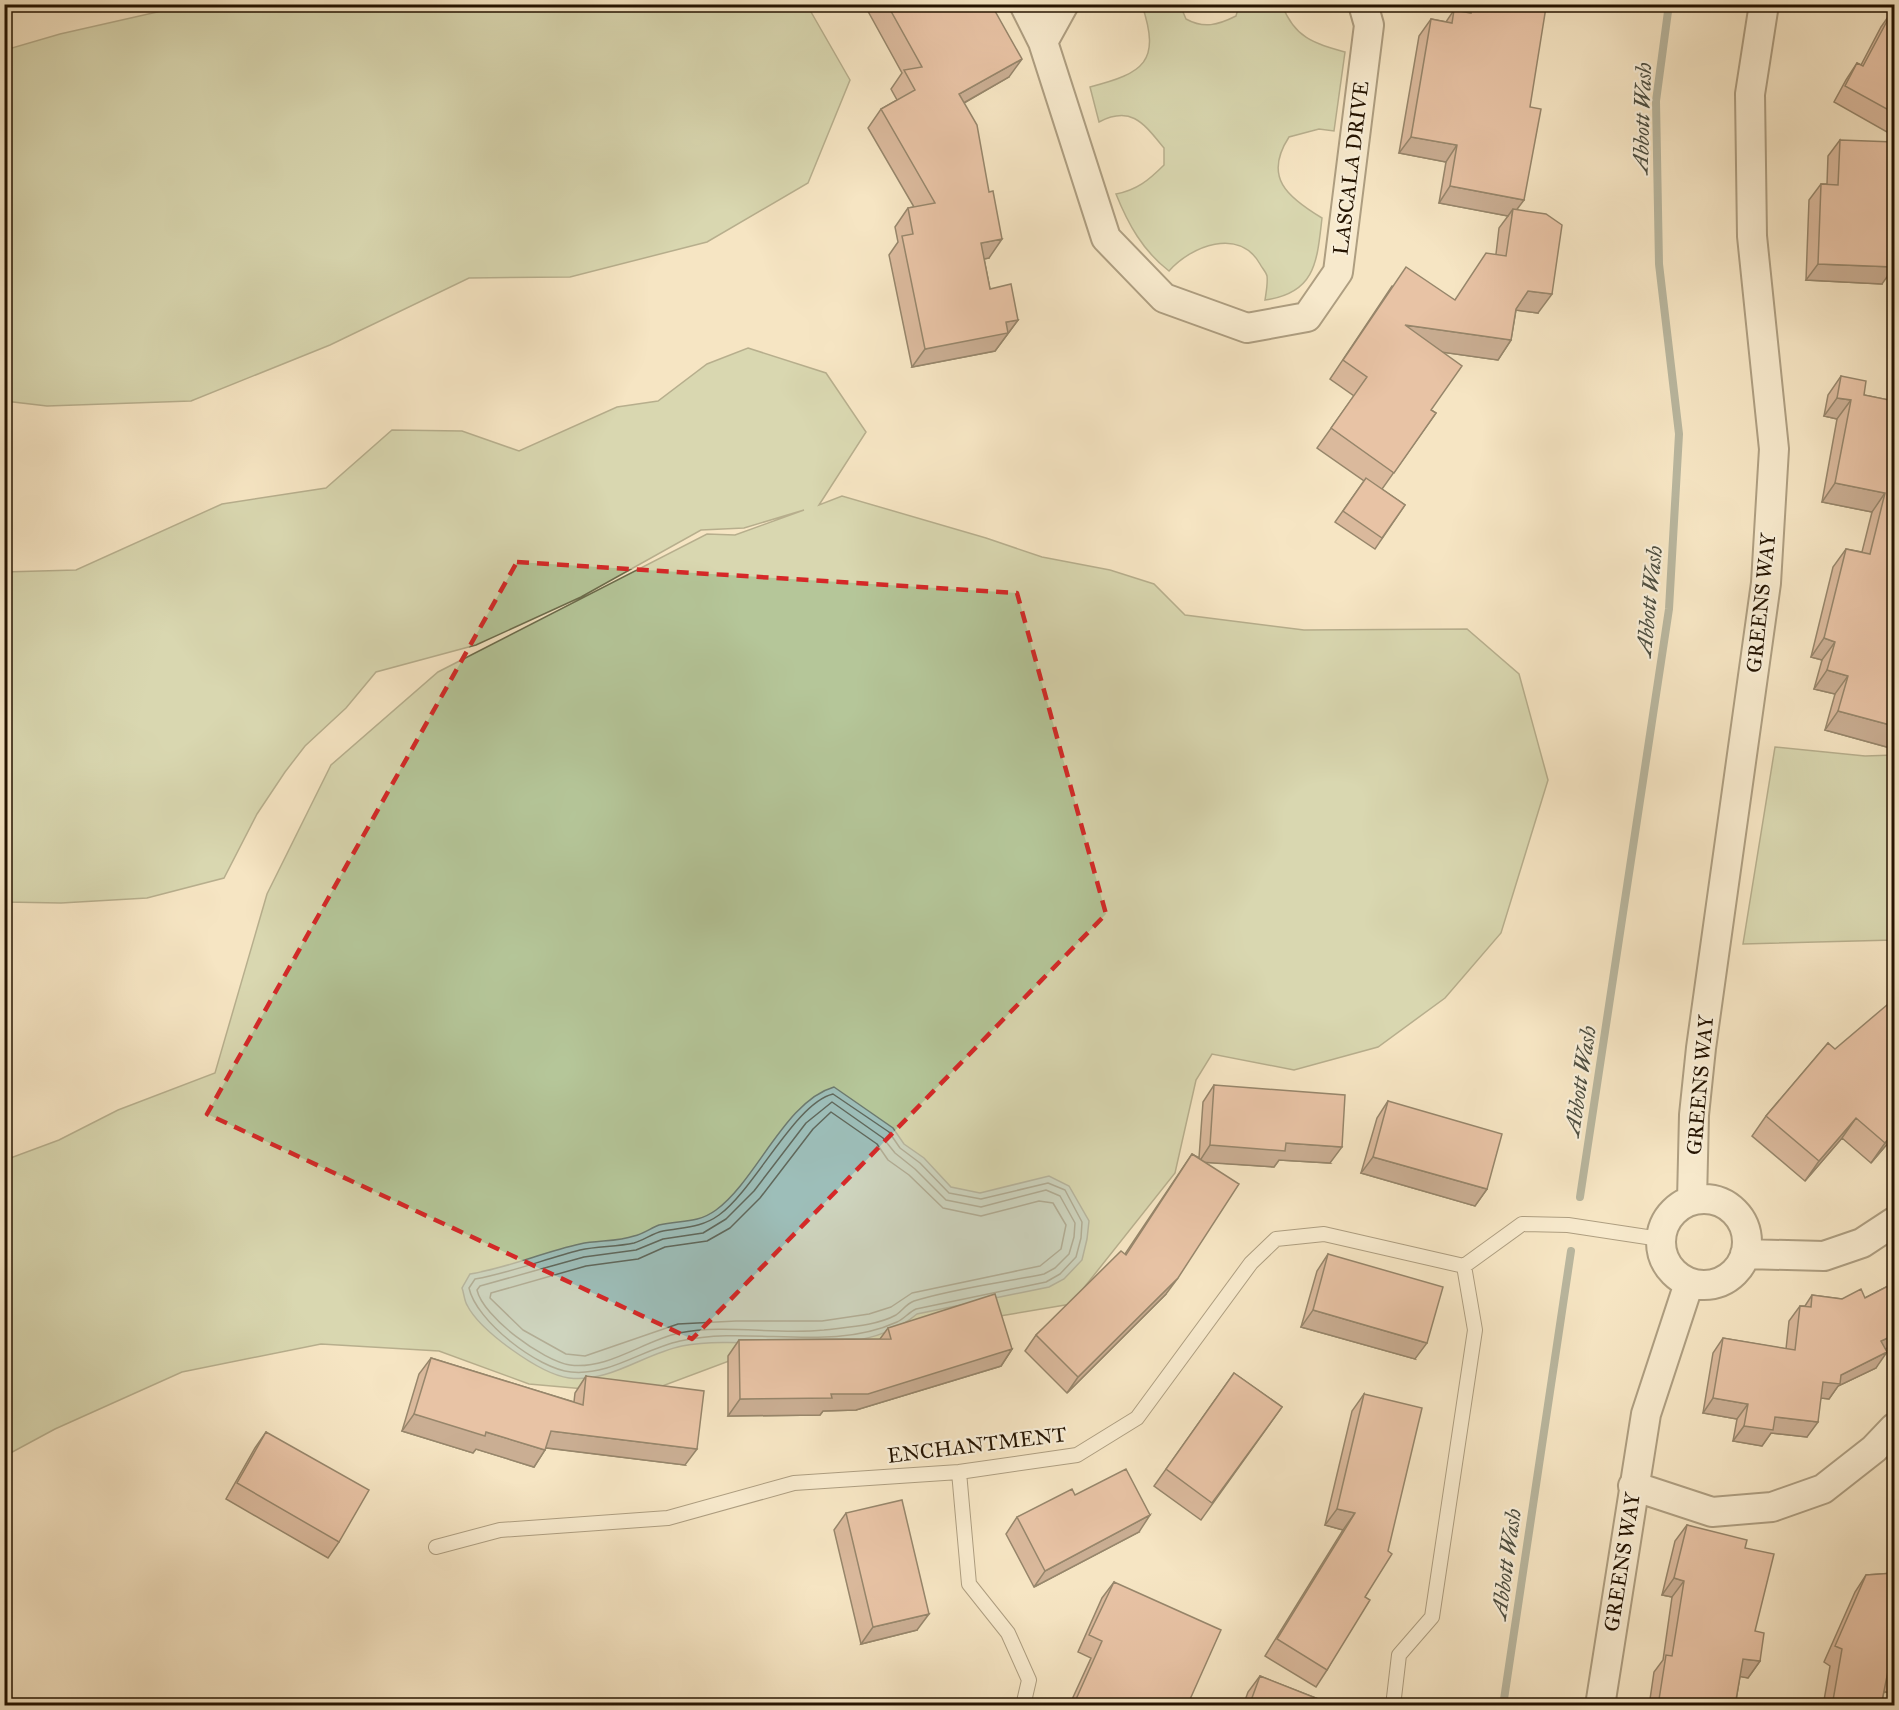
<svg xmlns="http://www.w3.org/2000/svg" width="1899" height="1710" font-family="'IM FELL Great Primer',serif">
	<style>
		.green { fill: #b5c699; stroke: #6c6c4c; stroke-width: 1.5 }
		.water { fill: #9dbeb9; stroke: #6d7a6f; stroke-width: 1.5 }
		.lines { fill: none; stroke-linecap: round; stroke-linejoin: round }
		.shore { stroke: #60685c; stroke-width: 1.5 }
		.stream { stroke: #6d7a6f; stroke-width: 8 }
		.service-casing { stroke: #584831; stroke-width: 16 }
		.minor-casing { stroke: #584831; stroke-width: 32 }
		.service { stroke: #f8eed8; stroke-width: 14 }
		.minor { stroke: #f8eed8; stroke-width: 28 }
		.wall { fill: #b9846e; stroke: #241300; stroke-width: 1.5 }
		.shaded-wall { fill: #966b5a; stroke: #241300; stroke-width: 1.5 }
		.building { fill: #d79980; stroke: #241300; stroke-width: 1.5 }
		.marked { fill: none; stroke: #d62828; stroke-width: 4.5; stroke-dasharray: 12 8; stroke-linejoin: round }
		.labels { text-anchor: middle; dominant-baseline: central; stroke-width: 4.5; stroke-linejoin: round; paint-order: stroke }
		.street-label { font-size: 21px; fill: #241300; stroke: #f8eed8 }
		.water-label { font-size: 22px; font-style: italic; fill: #4e4f41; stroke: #f8eed8 }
	</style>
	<rect width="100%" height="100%" fill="#f5e5c3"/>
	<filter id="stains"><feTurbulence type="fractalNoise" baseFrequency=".00333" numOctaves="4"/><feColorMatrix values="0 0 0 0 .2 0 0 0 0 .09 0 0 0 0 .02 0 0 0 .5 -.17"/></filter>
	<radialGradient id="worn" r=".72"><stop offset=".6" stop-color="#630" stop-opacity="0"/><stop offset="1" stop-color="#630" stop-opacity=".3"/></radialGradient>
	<path class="green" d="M807,5L850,80L808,183L707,242L570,277L469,278L330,345L191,401L47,406L5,401V50L60,34L188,5Z
		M1142,5H1180L1186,19C1204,29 1218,25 1236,16L1239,5H1282C1295,38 1313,43 1345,52L1334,131L1319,129L1289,137C1263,177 1287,197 1322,218C1317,261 1316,293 1265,300C1266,293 1268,283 1267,276C1266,272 1262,268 1260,264C1239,227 1191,246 1169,271C1143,251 1128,224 1116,194C1137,190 1149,180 1164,165V148C1144,124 1132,105 1099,122L1090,87C1144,73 1161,62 1142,5Z
		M748,348L826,373L866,432L819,505L842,496L986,538L1042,557L1110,570L1154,584L1185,615L1304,630L1467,629L1519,674L1548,780L1501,933L1445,998L1378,1047L1294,1070L1212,1054L1196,1080L1175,1173L1071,1304L1000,1316L887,1348L753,1352L641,1394L529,1384L439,1351L321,1344L182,1372L55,1429L5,1456V1160L59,1140L118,1110L215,1073L267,894L331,765L438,672L707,534L735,535L804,510L744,528L701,530L581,597L476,645L376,672L346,708L305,746L285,772L257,814L224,878L147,898L61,903L5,902L4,572L76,570L222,504L326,488L392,430L462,431L519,451L617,407L658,401L707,364Z
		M1775,747L1865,756L1894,755V940L1743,944Z"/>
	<path class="water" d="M834,1087L893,1128L904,1144L924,1158L951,1187L980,1193L1049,1176L1069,1186L1089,1221L1087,1239L1082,1260L1064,1279L1049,1287L917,1314C856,1365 755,1333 682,1346C643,1354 610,1383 569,1378C540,1374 480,1331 467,1305C464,1300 464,1293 462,1288L470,1274C508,1268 543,1252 580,1244C598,1240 617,1242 634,1236C643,1234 651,1228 659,1225C680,1220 697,1224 716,1210C757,1180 785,1101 834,1087Z"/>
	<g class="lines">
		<path class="shore" d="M833,1094L889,1132L900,1148L920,1163L949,1193L981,1199L1048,1183L1065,1190L1082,1222L1081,1238L1076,1257L1060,1274L1046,1282L916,1309C909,1312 904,1319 897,1322C829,1353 751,1325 680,1341C643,1349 610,1376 571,1372C538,1369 476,1321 469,1288L475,1279C510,1273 545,1259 580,1250C598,1246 616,1247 634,1243C644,1240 653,1233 663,1231C684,1227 701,1228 719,1215C755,1189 795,1103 833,1094Z
			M832,1102L883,1138L895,1153L915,1169L946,1200L981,1207L1046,1190L1060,1196L1075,1223L1074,1237L1069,1254L1055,1268L1044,1274C1001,1283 956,1288 914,1301C906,1304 902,1311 896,1315C876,1326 847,1327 824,1330C776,1335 726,1324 679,1333C643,1341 608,1370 570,1365C543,1361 483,1317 477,1290L480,1286L584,1257L636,1250L663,1239L703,1233L726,1219L754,1191L806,1123Z
			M831,1112L877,1144L888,1160L909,1175L943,1208L981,1216L1039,1201L1053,1203L1066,1225L1061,1249L1040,1266L912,1293L891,1307L869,1314L822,1321H736L678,1324L585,1356L566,1354L523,1330L490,1298L491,1293L586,1266L638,1259L665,1247L707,1241L730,1228L760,1198L813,1129Z"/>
		<path class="stream" d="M1580,1197L1669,609L1679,434L1659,264L1656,101L1669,4
			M1503,1706L1571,1251"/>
		<defs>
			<path id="service" d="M1464,1266L1522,1224L1568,1225L1660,1239
				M959,1472L969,1584L1008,1633L1029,1680L1023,1706
				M436,1547L500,1530L668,1518L794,1483L959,1472L1077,1455L1137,1418L1251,1263L1276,1239L1324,1234L1464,1266
				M1393,1706L1399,1655L1432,1617L1475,1330L1464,1266"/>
			<path id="minor" d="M1024,4L1043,42L1106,238L1164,298L1247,328L1307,317L1338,272L1369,25L1363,4
				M1043,42L1064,4
				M1661 1242a43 43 0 1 1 86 0a43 43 0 1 1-86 0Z
				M1692,1200L1694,1115L1701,1048L1766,583L1774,449L1752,236L1750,94L1764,4
				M1745,1254L1824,1256L1862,1243L1894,1222
				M1633,1486L1712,1512L1772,1507L1823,1489L1874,1449L1894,1428
				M1600,1706L1646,1414L1689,1283"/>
		</defs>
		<use href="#service" class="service-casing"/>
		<use href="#minor" class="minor-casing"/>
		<use href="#service" class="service"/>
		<use href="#minor" class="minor"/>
	</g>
	<path class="wall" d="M864,4H991L1009,77L964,103L989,258L984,259L990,289L1018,320L995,351L912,367L889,255L898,242L895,227L908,208L914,207L868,128L881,109L897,100L891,89L902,73Z
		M1467,4H1529L1530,107L1517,210L1538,313L1516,310L1511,340L1498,360L1442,352L1431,410L1436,413L1382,489L1405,505L1375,549L1335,522L1364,481L1317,448L1354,396L1330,379L1392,286L1455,300L1496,254L1499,228L1508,216L1439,203L1446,162L1399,153L1419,36L1431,19L1446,22L1454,10L1463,11Z
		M1893,10L1894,11V136L1834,102L1846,80L1857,63L1861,65L1881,27Z
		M1840,140L1882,284L1806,280L1809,200L1821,184H1827L1828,156Z
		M1841,376L1864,395L1894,401V749L1825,730L1835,694L1814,689L1822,660L1811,657L1833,567L1846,549L1862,552L1872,512L1822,502L1837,419L1824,416L1828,395Z
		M1828,1043L1894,1136L1871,1163L1842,1138L1805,1181L1752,1136L1766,1116Z
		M1214,1085L1330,1163L1279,1160L1274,1167L1205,1162L1166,1294L1067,1393L1025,1351L1036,1335L1125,1254L1192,1154L1199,1158L1203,1102Z
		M1388,1101L1487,1189L1475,1206L1361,1173L1377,1118Z
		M1328,1254L1415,1359L1301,1327L1317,1271Z
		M1894,1283V1345L1885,1349L1876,1368L1838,1386L1829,1399L1821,1398L1807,1437L1771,1433L1762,1446L1733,1441L1737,1419L1703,1413L1713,1353L1723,1338L1786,1349L1789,1321L1800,1306H1805L1812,1295L1842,1299L1865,1298Z
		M888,1328L1012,1349L1001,1366L856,1410L823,1411L820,1415L728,1416V1356L739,1340L880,1339Z
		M431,1358L574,1402L575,1393L586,1376L685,1465L546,1448L534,1467L476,1449L473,1453L402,1431L419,1374Z
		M1234,1373L1282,1407L1201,1520L1154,1486Z
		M1364,1394L1365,1597L1327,1670L1316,1687L1265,1656L1343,1530L1325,1525L1352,1411Z
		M266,1432L339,1542L328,1558L226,1499L255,1448Z
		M1075,1495L1139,1532L1034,1587L1006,1534L1017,1517Z
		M846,1513L917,1630L861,1644L834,1530Z
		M1687,1525L1745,1548L1755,1631L1760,1661L1748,1678L1740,1676L1735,1706H1649L1654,1672L1663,1660L1672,1597L1662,1595L1675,1541Z
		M1894,1573V1689L1890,1694L1884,1691L1881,1706H1823L1830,1666L1824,1662L1855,1592L1866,1575Z
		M1114,1582L1187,1706H1069L1091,1658L1078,1652L1102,1598Z
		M1260,1676L1336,1706H1243L1248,1692Z"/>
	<path class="shaded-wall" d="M1022,59L1009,77L946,113L959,94Z
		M1411,137L1457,145L1446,162L1399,153Z
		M1450,186L1524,200L1512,216L1513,209L1508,216L1439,203Z
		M1002,239L989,258L967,262L981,243Z
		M1818,264L1894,267L1882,284L1806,280Z
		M1528,291L1552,294L1538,313L1515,310Z
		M1018,320L995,351L912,367L925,349L1006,322Z
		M1405,325L1511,340L1498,360L1391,345Z
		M1837,398L1851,400L1837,419L1824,416Z
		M1835,483L1885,493L1872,512L1822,502Z
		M1824,638L1835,642L1822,660L1811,657Z
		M1827,670L1848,676L1835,694L1814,689Z
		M1838,711L1894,726V749L1825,730Z
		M1856,1118L1842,1138L1805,1181L1819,1161Z
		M1894,1132V1136L1871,1163L1885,1143Z
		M1286,1143L1342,1147L1330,1163L1279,1160L1274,1167L1199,1162L1210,1145Z
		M1373,1157L1487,1189L1475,1206L1361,1173Z
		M1178,1278L1166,1294L1067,1393L1078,1377Z
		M1313,1310L1427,1343L1415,1359L1301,1327Z
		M1894,1335V1345L1871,1356L1881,1341Z
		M1012,1349L1001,1366L856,1410L823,1411L820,1415L728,1416L740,1399L831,1394Z
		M1887,1352L1876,1368L1838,1386L1829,1399L1812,1397L1823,1382L1841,1375Z
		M1713,1398L1748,1404L1737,1419L1703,1413Z
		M414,1414L486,1432L545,1450L534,1467L476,1449L473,1453L402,1431Z
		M1775,1417L1818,1422L1807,1437L1771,1433L1762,1446L1733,1441L1744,1426Z
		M551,1431L697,1449L685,1465L539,1447Z
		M1337,1509L1355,1513L1343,1530L1325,1525Z
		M1150,1515L1139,1532L1034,1587L1045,1571Z
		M1674,1578L1684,1581L1672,1597L1662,1595Z
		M929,1614L917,1630L861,1644L873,1627Z
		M1743,1659L1760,1661L1748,1678L1731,1675Z"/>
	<path class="building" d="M887,4H991L1022,59L959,94L977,125L989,192L993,191L1002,239L981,243L990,289L1011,284L1018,320L1006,322L1008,333L925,349L902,236L913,234L908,208L935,203L881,109L915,90L904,70L922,67Z
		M1472,4H1529L1546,7L1530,107L1541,109L1524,200L1450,186L1457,145L1411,137L1431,19L1452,23L1454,10L1471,13Z
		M1893,10L1894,11V113L1845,86L1857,63L1863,66Z
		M1840,140L1894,142V267L1818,264L1821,184L1838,185Z
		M1513,209L1546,214L1562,225L1552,294L1528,291L1516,309L1511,340L1405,325L1462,366L1431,410L1436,413L1394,473L1331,428L1367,377L1343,360L1406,267L1455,300L1486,253L1506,256Z
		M1841,376L1866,381L1864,395L1894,401V726L1838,711L1848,676L1827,670L1835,642L1824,638L1846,549L1870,554L1885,493L1835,483L1851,400L1837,398Z
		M1366,478L1405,505L1382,538L1343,511Z
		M1894,999V1132L1885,1143L1856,1118L1819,1161L1766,1116L1828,1043L1835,1049Z
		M1214,1085L1345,1095L1342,1147L1286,1143L1285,1151L1210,1145Z
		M1388,1101L1502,1134L1487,1189L1373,1157Z
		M1192,1154L1239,1184L1178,1278L1078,1377L1036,1335L1121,1251L1126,1255Z
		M1328,1254L1443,1287L1427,1343L1313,1310Z
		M1894,1283V1335L1881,1341L1887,1352L1841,1375L1840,1384L1823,1382L1818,1422L1775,1417L1773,1430L1744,1426L1748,1404L1713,1398L1723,1338L1795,1350L1800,1306L1811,1307L1812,1295L1842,1299L1861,1289L1865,1298Z
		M995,1294L1012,1349L868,1394H831L832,1398L740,1399L739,1340L891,1339L888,1328Z
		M431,1358L583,1405L586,1376L704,1391L697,1449L551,1431L545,1450L486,1432L485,1436L414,1414Z
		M1234,1373L1282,1407L1212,1503L1166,1469Z
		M1364,1394L1422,1408L1388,1551L1392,1554L1365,1597L1370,1600L1327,1670L1277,1639L1355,1513L1337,1509Z
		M266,1432L369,1490L339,1542L237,1483Z
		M1126,1469L1150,1515L1045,1571L1017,1517L1072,1489L1075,1495Z
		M902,1500L929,1614L873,1627L846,1513Z
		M1687,1525L1747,1540L1745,1548L1774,1554L1755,1631L1764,1633L1760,1661L1743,1659L1735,1706H1658L1666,1655L1672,1656L1684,1581L1674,1578Z
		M1894,1573V1674L1888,1671L1881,1706H1832L1842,1649L1835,1646L1866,1575Z
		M1114,1582L1221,1630L1187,1706H1073L1102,1641L1089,1635Z
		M1260,1676L1336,1706H1249Z"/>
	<path d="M0 0H1899V1710H0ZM517,562L1017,593L1106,914L692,1339L207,1114Z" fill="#f5e5c3" fill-opacity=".55" fill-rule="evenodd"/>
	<path class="marked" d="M517,562L1017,593L1106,914L692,1339L207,1114Z"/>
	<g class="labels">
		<g class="street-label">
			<text transform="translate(1351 168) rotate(-83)">LASCALA DRIVE</text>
			<text transform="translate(1761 603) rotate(-84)">GREENS WAY</text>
			<text transform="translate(1700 1085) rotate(-85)">GREENS WAY</text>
			<text transform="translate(977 1445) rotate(-7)">ENCHANTMENT</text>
			<text transform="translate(1622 1562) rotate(-81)">GREENS WAY</text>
		</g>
		<g class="water-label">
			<text transform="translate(1642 118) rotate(-88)">Abbott Wash</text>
			<text transform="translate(1649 601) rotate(-84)">Abbott Wash</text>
			<text transform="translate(1580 1081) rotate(-81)">Abbott Wash</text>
			<text transform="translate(1506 1564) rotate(-82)">Abbott Wash</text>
		</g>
	</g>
	<rect width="1899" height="1710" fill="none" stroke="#f5e5c3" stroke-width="24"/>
	<rect x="6" y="6" width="1887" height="1698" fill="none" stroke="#241300" stroke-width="3"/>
	<rect x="12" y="12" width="1875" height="1686" fill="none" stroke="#241300" stroke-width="1.5"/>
	<rect width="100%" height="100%" filter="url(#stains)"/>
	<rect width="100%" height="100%" fill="url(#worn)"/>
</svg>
